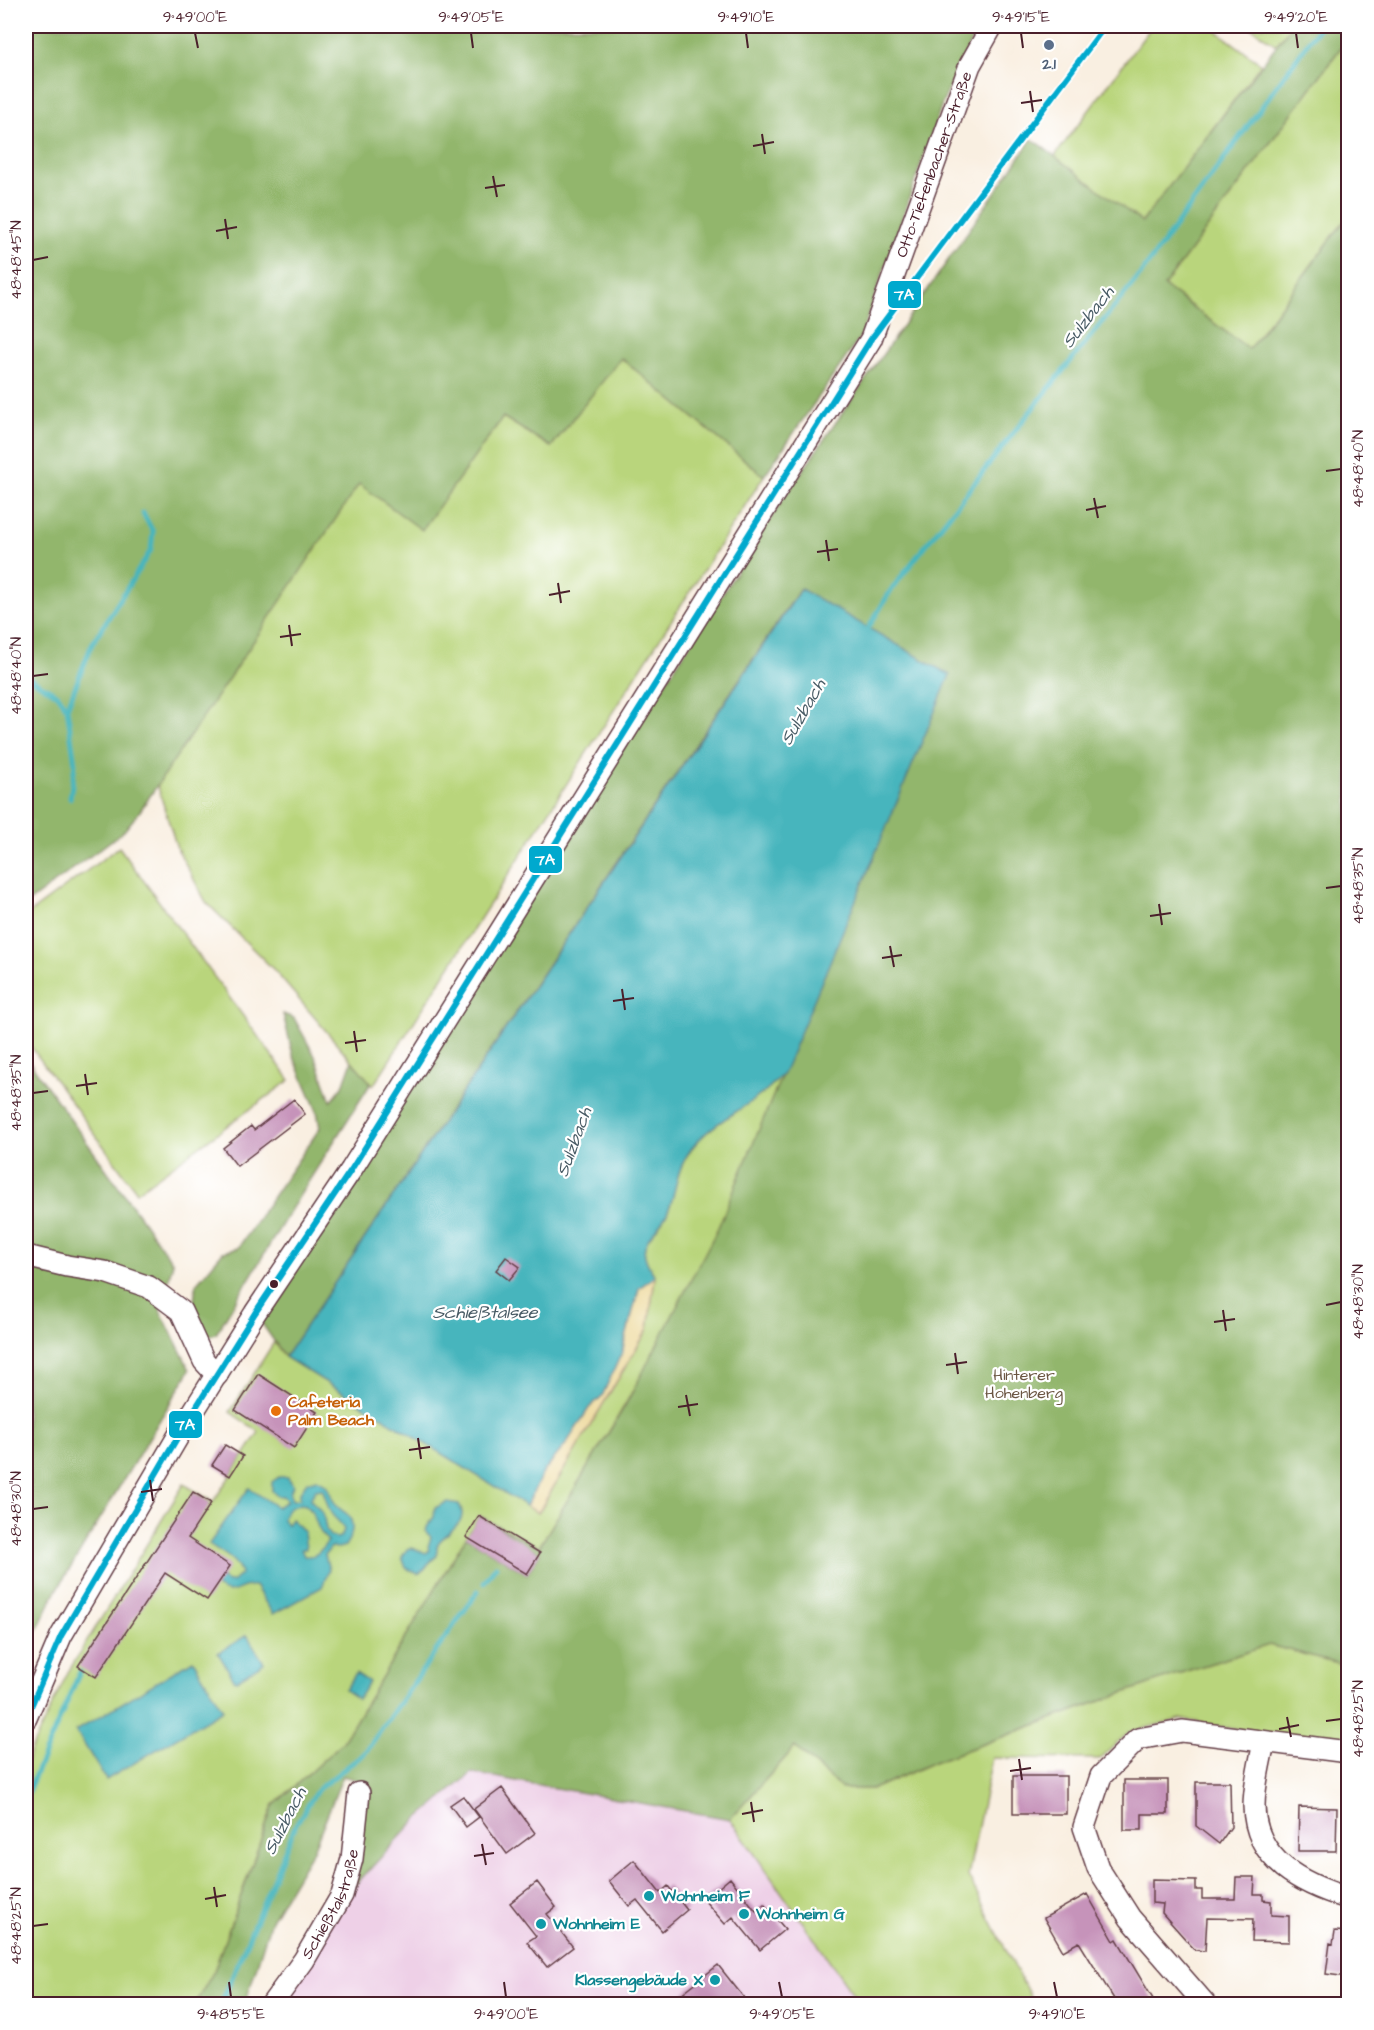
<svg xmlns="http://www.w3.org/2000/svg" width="1374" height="2030" font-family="'Architects Daughter',sans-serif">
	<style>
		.built { fill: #eed0e7 }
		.green { fill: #b9d57c; stroke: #827a54; stroke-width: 1.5 }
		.forest { fill: #92b66c; stroke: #6e6a4c; stroke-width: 1.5 }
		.sand { fill: #eeda9e; stroke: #9c7c64; stroke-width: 1.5 }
		.water { fill: #46b5bd; stroke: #486a74; stroke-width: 1.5; fill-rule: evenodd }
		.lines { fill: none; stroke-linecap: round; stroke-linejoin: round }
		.stream { stroke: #46b5bd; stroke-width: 5 }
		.building { fill: #c693ba }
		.minor-casing { stroke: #643e46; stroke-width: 24 }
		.minor { stroke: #fff; stroke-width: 21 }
		.bus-1-casing { stroke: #fff; stroke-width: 10 }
		.bus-1 { stroke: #00a9ce; stroke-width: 6 }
		.ticks { fill: none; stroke: #4a1f2b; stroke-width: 2 }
		.service-dot { fill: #5c6f8a; stroke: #fff; stroke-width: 2 }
		.bus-dot { fill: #4a1f2b; stroke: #fff; stroke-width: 2 }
		.food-dot { fill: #e8710a; stroke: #fff; stroke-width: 2 }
		.culture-dot { fill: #0f9aa8; stroke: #fff; stroke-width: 2 }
		.labels { text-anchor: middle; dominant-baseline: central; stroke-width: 4.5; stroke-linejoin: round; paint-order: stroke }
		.service-label { font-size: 16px; font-weight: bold; fill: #4e5e75; stroke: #fff }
		.street-label { font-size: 16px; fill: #4a1f2b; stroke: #fff }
		.park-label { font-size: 16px; fill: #6b5643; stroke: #fff }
		.food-label { font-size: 16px; font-weight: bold; fill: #c56008; stroke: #fff; text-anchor: start }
		.culture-label { font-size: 16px; font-weight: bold; fill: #0d838f; stroke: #fff; text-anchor: start }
		.water-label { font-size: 18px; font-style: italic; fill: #485b65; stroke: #fff }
		.line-badge { stroke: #fff; stroke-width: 2 }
		.badge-label { font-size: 16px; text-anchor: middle; font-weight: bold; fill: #fff }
		.neatline { fill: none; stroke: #4a1f2b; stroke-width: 2 }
		.ticks-label { font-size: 15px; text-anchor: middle; fill: #4a1f2b }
	</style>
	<rect width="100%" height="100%" fill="#fff"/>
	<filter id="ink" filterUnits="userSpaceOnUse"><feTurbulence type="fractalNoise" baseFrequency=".0167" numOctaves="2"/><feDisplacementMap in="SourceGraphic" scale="12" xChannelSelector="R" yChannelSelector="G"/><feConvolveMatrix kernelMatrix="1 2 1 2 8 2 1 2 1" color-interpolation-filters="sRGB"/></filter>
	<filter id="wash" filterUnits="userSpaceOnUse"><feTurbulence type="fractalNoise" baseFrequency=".008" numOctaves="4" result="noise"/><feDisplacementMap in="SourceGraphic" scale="24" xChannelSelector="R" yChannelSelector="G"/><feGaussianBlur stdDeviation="1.35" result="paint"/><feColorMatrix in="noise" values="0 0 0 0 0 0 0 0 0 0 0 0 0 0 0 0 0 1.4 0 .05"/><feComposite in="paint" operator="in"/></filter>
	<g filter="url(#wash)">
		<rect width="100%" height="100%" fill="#f9efe1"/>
		<path class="built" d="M472,1773L730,1819L860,2004H276L357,1883L416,1820Z"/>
		<path class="green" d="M1152,26H1210L1261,64L1142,223L1054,157Z
			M1249,26H1291L1276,45Z
			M1348,38V216L1249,349L1164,286Z
			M620,357L764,476L373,1086L274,970L206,902L177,848L157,784L359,483L422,529L503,417L551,447Z
			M119,847L290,1080L137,1192L26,1040V916Z
			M783,1074C761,1126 741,1179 717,1230C667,1340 602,1444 539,1547L479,1516L343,1742L273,1806L214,1971L195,2004H26V1764L29,1754L68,1672L184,1484L213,1502L259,1432L230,1412L274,1342L285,1357L538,1513L648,1329L655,1276C631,1242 653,1240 667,1213C675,1197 675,1180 682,1165C697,1130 731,1117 759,1096C768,1090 775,1081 783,1074Z
			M1269,1645L1346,1665L1348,1664V1742L1270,1736L1181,1719L1129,1732L1100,1759L992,1758L968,1876L1034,2004H860L730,1819L795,1747L842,1789H873L934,1762L1078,1709L1177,1674Z"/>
		<path class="forest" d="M26,26H978L942,104L861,336L764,476L621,358L551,447L503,417L422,530L359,484L140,811L124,831L26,904Z
			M1291,26H1348V38L1164,286L1249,349L1348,216V1664L1346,1665L1269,1645L1177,1674L1078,1709L934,1762L873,1789H842L795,1747L730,1819L472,1773L416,1820L357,1883L276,2004L340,1885L367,1783L343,1776L313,1850L271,1920L245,2004H195L214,1971L273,1806L343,1742L466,1537L527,1574L540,1553L479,1516L539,1547L625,1406L717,1230L949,675L800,589L285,1357L258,1318L787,493L1032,139L1142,222Z
			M283,1014L294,1018L316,1058L331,1101L343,1086L352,1061L371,1083L293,1206L216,1334L204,1338L195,1316L194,1302L196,1284L223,1252L238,1248L320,1128L317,1111L293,1055Z
			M26,1057L173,1263L160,1310L190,1370L54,1595L26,1653Z"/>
		<path class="sand" d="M655,1276L648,1329L538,1513L526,1506L544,1471L566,1444L589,1408L602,1396L622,1352L639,1288Z"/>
		<path class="water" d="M801,589L950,675L783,1074C775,1081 768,1090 759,1096C731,1117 697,1130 682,1165C675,1180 675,1197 667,1213C653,1240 631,1242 655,1276L639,1288L622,1352L602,1396L589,1408L566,1444L544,1471L526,1506L285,1357Z
			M279,1477H288L293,1485L290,1493L292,1500L300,1499V1492L307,1482L316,1479C333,1485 327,1493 336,1505C339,1509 344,1511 347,1514C356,1524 352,1536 345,1546L338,1548L331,1547L325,1555L329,1570L322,1587L273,1614L255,1586C239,1583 235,1600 216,1587L221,1578L228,1582H232L241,1574C238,1560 220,1552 209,1544L249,1488L277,1507L287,1501L283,1496H278L272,1491V1482ZM322,1489C326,1497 327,1506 331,1513C335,1520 341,1521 344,1529L342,1536L337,1538L330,1536L326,1529L323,1513L310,1499L316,1490ZM301,1504L306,1505C319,1517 313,1527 328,1541C321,1550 317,1558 304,1556L301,1549H306L304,1532L291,1519L287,1525L283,1519C285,1508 291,1507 301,1504Z
			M447,1502L459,1504C470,1522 449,1530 439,1542C436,1546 437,1552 437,1556C428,1561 427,1570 418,1574L406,1568L402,1557L407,1549L412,1548L426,1553L429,1551L428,1547L431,1537L426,1532L427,1527L434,1517L435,1508Z
			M247,1635L264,1663L235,1681L218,1653Z
			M193,1660L223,1710L106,1780L76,1731Z
			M356,1673L369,1682L358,1699L345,1690Z"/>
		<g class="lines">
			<path class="stream" d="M866,632L891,590L1014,432L1143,271L1320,26
				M26,676L58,695L67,708L75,764L70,798
				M67,708L92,644L151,550L153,532L143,513
				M484,1582L496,1566
				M26,1796L80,1672
				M221,2004L296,1824L318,1789L364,1754L478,1591"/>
		</g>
		<g id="blocks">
			<path class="building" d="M294,1099L305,1114L237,1166L223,1148L251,1126L254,1130Z
				M506,1257L520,1267L509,1280L496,1270Z
				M258,1374L317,1412L294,1448L235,1410Z
				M225,1445L243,1456L230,1476L212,1465Z
				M193,1492L211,1503L188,1538L230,1566L207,1600L165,1573L96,1677L78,1666Z
				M479,1516L540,1553L527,1574L466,1537Z
				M1013,1776H1066V1814H1013Z
				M1124,1780H1168V1814H1142V1830H1124Z
				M1196,1782H1230L1231,1827L1219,1844L1196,1826Z
				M502,1788L535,1833L507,1854L474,1809Z
				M463,1796L479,1817L466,1827L450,1805Z
				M1299,1807L1337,1808L1336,1851H1298Z
				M634,1860L660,1893L668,1886L687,1910L662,1931L637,1900L629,1906L609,1881Z
				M1236,1877H1255L1254,1894H1263V1900L1271,1901V1915L1289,1916V1942L1252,1941L1253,1919L1207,1918L1205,1951L1195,1950L1162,1913L1163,1904L1152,1903V1880L1196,1881V1890H1202V1899H1235Z
				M730,1878L756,1911L764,1904L785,1929L760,1950L733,1917L725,1924L704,1900Z
				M537,1882L556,1907L547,1914L573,1947L547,1967L527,1942L536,1936L510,1903Z
				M1087,1894L1114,1941L1117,1939L1156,2004H1117L1079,1942L1063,1951L1044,1918Z
				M1335,1931L1348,1932V1977L1326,1974L1330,1943L1333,1944Z
				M718,1965L749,2004H688L680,1995Z"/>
		</g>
	</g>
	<g filter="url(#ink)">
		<use href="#blocks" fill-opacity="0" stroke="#643e46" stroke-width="1.5"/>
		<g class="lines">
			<defs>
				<g id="minor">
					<path d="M26,1256L67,1266L105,1272L149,1287L181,1311L204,1361L217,1375"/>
					<path id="s1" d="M26,1718L61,1636L183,1428L255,1313L351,1170L871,339L970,65L992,26"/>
					<path d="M1264,1742C1260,1763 1254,1785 1254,1806C1255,1861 1302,1884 1348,1898"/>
					<path id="s2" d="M272,2004L304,1960L342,1895L352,1859L359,1793"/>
					<path d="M1205,2004L1130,1918L1098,1868L1084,1827L1101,1776L1138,1739L1182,1731L1348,1752"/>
				</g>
			</defs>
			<use href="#minor" class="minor-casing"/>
			<use href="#minor" class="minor"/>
			<defs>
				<path id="bus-1" d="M26,1718L61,1636L183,1428L255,1313L351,1170L871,339L1105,26"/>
			</defs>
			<use href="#bus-1" class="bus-1-casing"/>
			<use href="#bus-1" class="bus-1"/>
		</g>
	</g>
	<path class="ticks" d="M195,33L198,48M471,33L473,48M746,33L748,48M1021,33L1023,48M1296,33L1298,48M1030,91L1033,112M1021,103L1042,100M762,134L765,154M753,146L774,142M493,176L497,197M485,188L505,185M225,219L228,239M216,231L237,227M33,260L48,257M1326,471L1341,469M1094,498L1098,518M1086,510L1106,506M826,540L829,561M817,552L838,549M558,583L561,603M549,595L570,591M289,625L292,646M280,637L301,634M33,676L48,674M1326,888L1341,886M1159,904L1162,925M1150,916L1171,913M890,946L894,967M882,958L902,955M622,989L625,1010M613,1001L634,998M354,1031L357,1052M345,1043L366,1040M85,1074L88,1095M76,1086L97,1083M33,1093L48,1091M1326,1305L1341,1302M1223,1310L1226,1331M1214,1322L1235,1319M955,1353L958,1374M946,1365L967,1362M686,1395L690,1416M678,1407L698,1404M418,1438L421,1459M409,1450L430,1447M150,1480L153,1501M141,1492L162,1489M33,1509L48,1507M1287,1717L1291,1737M1326,1721L1341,1719M1279,1729L1299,1725M1019,1759L1022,1780M1010,1771L1031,1768M751,1802L754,1822M742,1814L763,1810M482,1844L486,1865M474,1856L494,1853M214,1887L217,1907M205,1899L226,1895M33,1926L48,1924M229,1982L231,1997M504,1982L506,1997M779,1982L782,1997M1054,1982L1057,1997"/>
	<circle class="service-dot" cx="1049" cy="45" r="6"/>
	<circle class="bus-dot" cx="274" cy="1284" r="5"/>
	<circle class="food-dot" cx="276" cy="1411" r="6"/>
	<g class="culture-dot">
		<circle cx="649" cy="1896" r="6"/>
		<circle cx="744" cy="1914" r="6"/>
		<circle cx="541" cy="1924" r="6"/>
		<circle cx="715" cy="1980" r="6"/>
	</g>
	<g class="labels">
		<g class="service-label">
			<text x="1049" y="64">2.1</text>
		</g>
		<g class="street-label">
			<text stroke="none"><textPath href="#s1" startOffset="1804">Otto-Tiefenbacher-Straße</textPath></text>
			<text stroke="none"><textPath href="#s2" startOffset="117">Schießtalstraße</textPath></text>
		</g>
		<g class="park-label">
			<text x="1024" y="1375">Hinterer<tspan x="1024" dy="18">Hohenberg</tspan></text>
		</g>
		<g class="food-label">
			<text x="288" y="1402">Cafeteria<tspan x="288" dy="18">Palm Beach</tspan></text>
		</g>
		<g class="culture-label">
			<text x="661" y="1896">Wohnheim F</text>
			<text x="756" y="1914">Wohnheim G</text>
			<text x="553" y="1924">Wohnheim E</text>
			<text x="703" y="1980" text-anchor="end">Klassengebäude X</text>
		</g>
		<g class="water-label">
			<text transform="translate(1088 317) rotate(-52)">Sulzbach</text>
			<text transform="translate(803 712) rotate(-60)">Sulzbach</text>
			<text transform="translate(574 1142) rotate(-70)">Sulzbach</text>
			<text x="485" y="1312">Schießtalsee</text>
			<text transform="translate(285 1821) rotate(-63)">Sulzbach</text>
		</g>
	</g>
	<g class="line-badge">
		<rect x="887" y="280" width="35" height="29" rx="6" fill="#00a9ce"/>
		<rect x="528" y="845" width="35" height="29" rx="6" fill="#00a9ce"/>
		<rect x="168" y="1410" width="35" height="29" rx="6" fill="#00a9ce"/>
	</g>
	<g class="badge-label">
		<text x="904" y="300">7A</text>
		<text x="545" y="865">7A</text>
		<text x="185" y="1430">7A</text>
	</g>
	<rect width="1374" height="2030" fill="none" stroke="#fff" stroke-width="66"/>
	<rect x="33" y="33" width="1308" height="1964" class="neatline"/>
	<g class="ticks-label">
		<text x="195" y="22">9°49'00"E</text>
		<text x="471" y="22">9°49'05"E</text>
		<text x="746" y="22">9°49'10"E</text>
		<text x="1021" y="22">9°49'15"E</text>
		<text x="1296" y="22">9°49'20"E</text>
		<text transform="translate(16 260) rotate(-90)" y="5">48°48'45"N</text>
		<text transform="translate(1358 469) rotate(-90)" y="5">48°48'40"N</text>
		<text transform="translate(16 676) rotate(-90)" y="5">48°48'40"N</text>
		<text transform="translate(1358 886) rotate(-90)" y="5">48°48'35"N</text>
		<text transform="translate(16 1093) rotate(-90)" y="5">48°48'35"N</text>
		<text transform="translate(1358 1302) rotate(-90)" y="5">48°48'30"N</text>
		<text transform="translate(16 1509) rotate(-90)" y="5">48°48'30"N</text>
		<text transform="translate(1358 1719) rotate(-90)" y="5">48°48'25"N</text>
		<text transform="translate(16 1926) rotate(-90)" y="5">48°48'25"N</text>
		<text x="231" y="2019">9°48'55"E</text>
		<text x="506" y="2019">9°49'00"E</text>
		<text x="782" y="2019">9°49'05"E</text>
		<text x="1057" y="2019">9°49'10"E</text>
	</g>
</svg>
